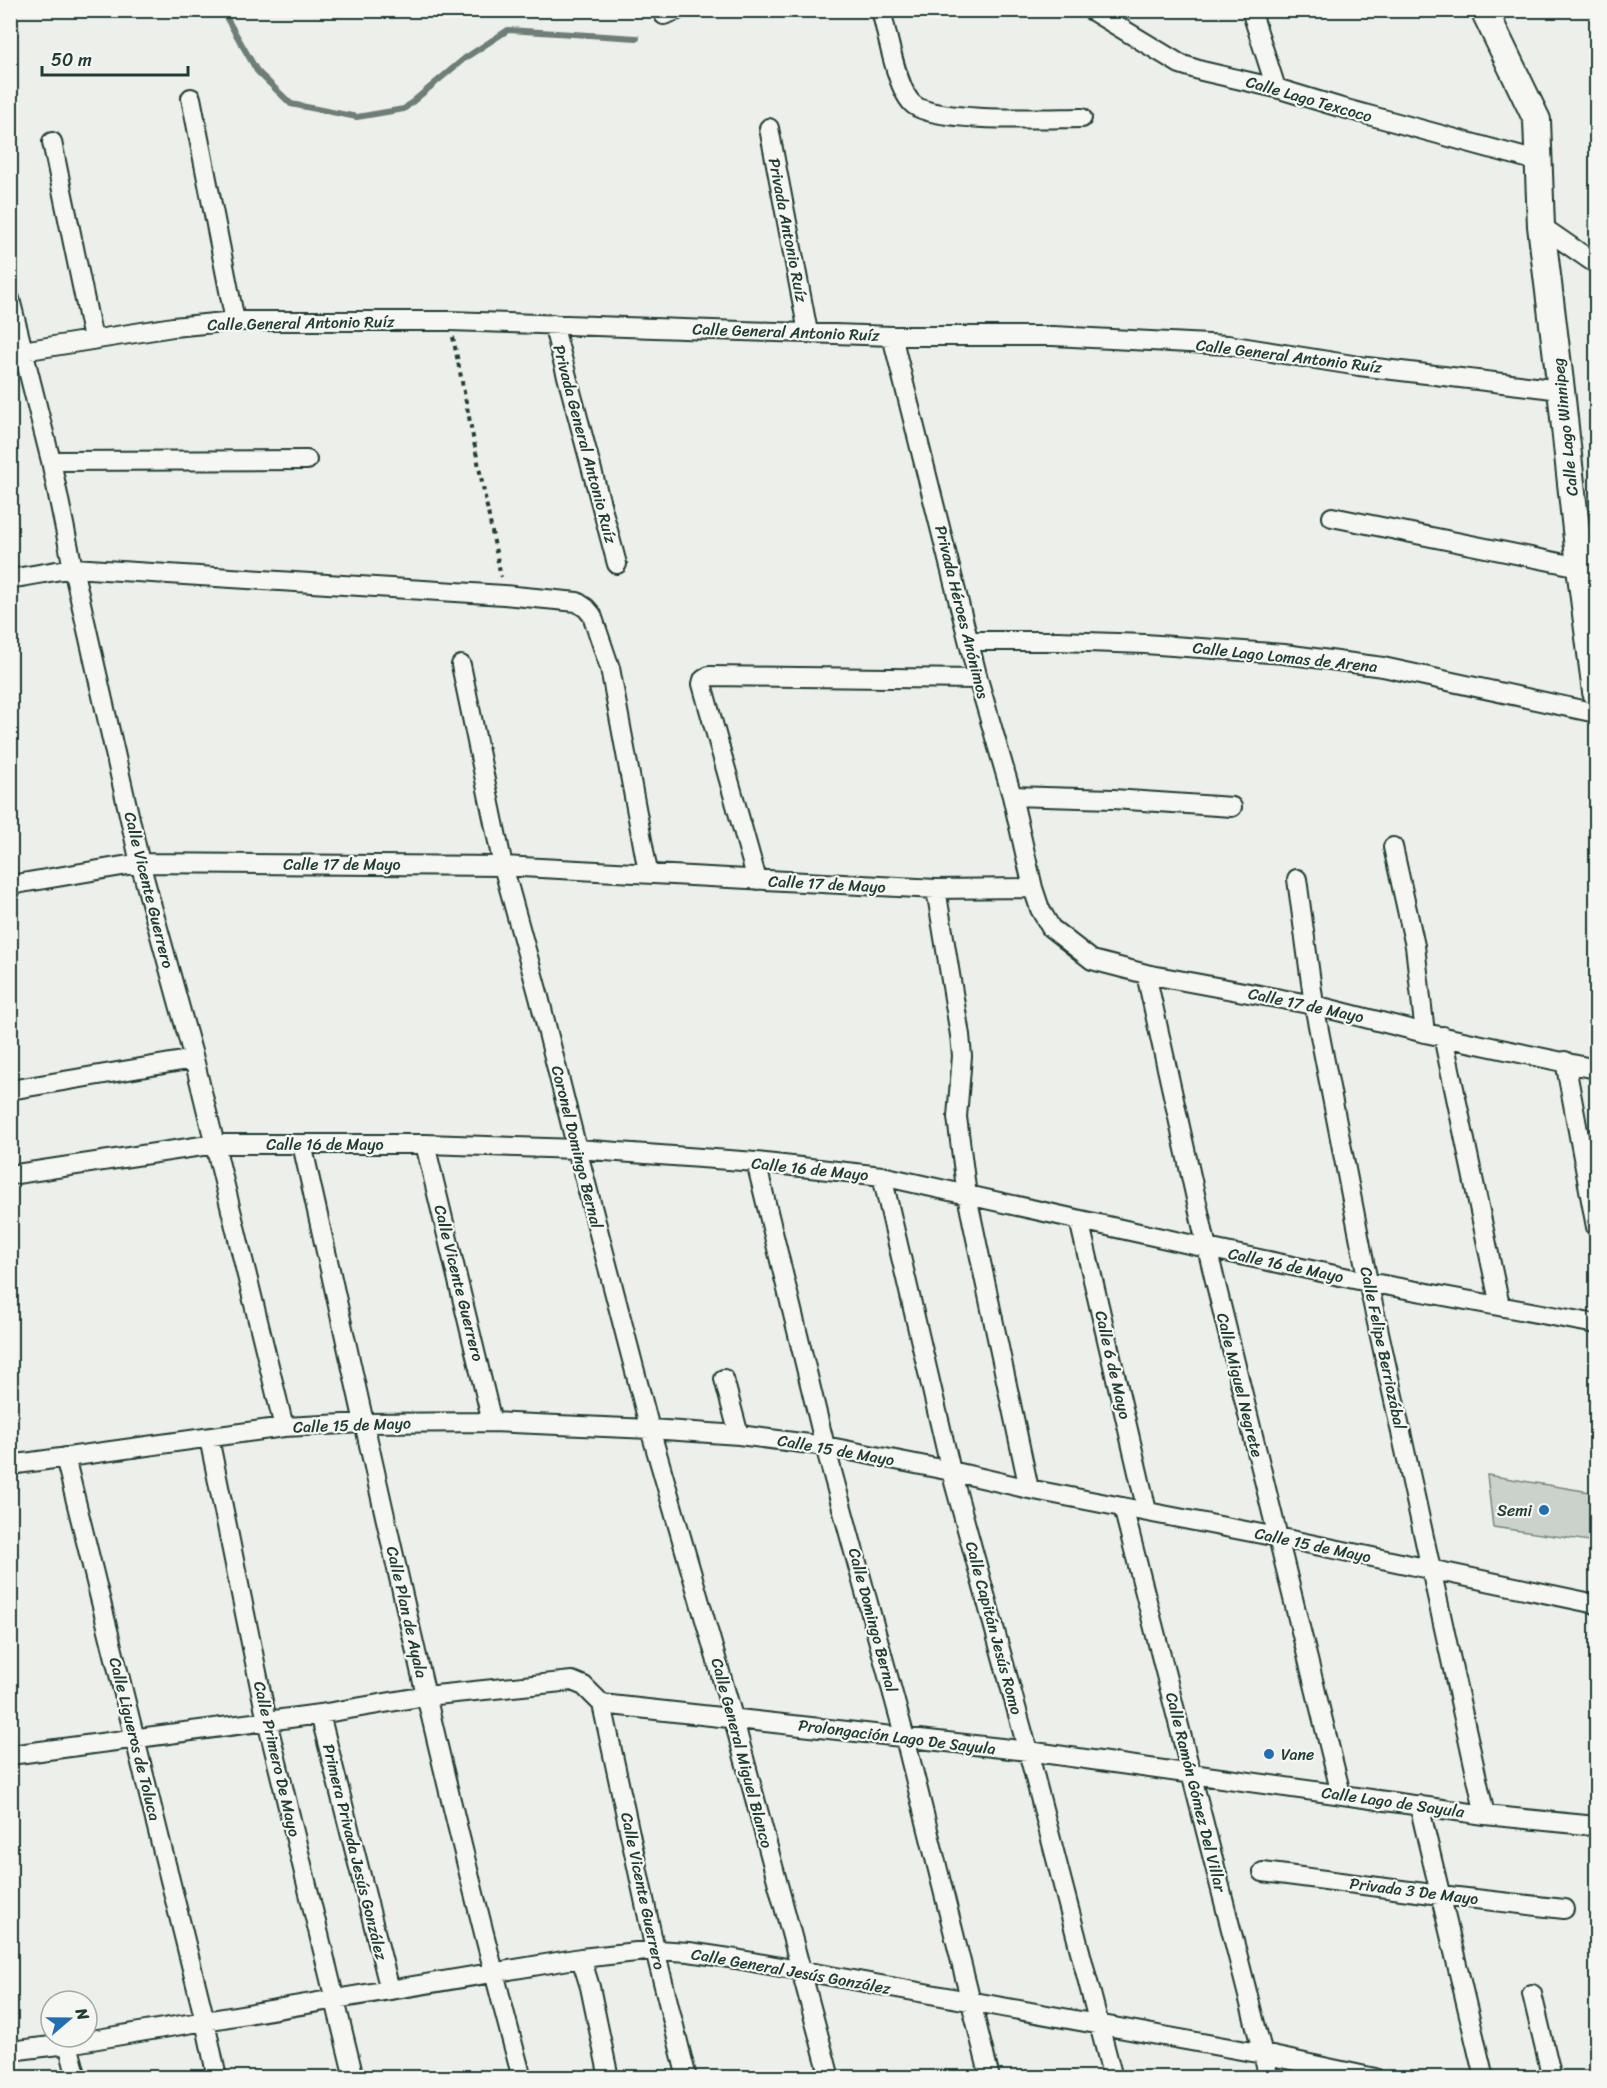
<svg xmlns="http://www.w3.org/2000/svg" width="1607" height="2088" font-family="Sriracha,sans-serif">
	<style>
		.grass { fill: #cbd2cc; stroke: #758880; stroke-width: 1.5 }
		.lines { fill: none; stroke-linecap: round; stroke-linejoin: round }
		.stream { stroke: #6c7e77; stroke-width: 6 }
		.minor-casing { stroke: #1f3d34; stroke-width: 22 }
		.secondary-casing { stroke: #1f3d34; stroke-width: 30 }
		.path { stroke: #1f3d34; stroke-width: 4; stroke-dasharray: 4.5 4.5; stroke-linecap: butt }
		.minor { stroke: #f6f6f2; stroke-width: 18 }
		.secondary { stroke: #f6f6f2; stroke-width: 26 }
		.poi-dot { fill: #1f6fb2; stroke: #f6f6f2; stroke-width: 2 }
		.labels { text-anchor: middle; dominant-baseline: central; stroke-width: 4.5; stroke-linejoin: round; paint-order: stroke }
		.street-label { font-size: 16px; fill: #1f3d34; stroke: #f6f6f2 }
		.poi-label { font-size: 16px; fill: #1f3d34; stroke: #f6f6f2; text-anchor: end }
	</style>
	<rect width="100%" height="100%" fill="#edefea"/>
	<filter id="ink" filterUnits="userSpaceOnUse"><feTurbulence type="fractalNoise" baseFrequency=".0167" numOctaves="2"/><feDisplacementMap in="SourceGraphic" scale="12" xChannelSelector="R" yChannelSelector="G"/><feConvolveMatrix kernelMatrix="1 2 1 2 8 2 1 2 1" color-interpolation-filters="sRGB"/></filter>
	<g filter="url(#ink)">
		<path class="grass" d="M1487,1475L1596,1493V1542L1493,1527Z"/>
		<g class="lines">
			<path class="stream" d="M222,10L257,71L291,104L357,117L404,109L465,58L508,30L637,38"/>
			<defs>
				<path id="minor" d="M881,10C887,32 897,92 914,105C937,123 1048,118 1082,118
					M1091,10L1180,64L1202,71L1276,88L1339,107L1537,161
					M1251,10L1276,88
					M664,15L678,10
					M191,98L235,321
					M769,128L808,332
					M52,142L93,339
					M1541,226L1596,264
					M10,299L51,461L73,568L140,863L194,1059L284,1427
					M553,324L617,564
					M892,336L978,679L1012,796L1033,888L1040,909L1051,928L1092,960L1146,974L1314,1005L1425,1033L1596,1069
					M10,353L173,327L235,321H449L892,336H1053L1228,345L1359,366L1561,390
					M51,461L307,460
					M1332,517L1580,567
					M10,579L73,568L504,595L577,602L586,608L592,615L610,668L648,872
					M969,641H1058L1145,644L1284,654L1383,667L1596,713
					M461,665L503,866L539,997L577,1149L650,1429L733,1717L830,2078
					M1012,796L1113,799L1232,807
					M1393,847L1415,946L1425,1033
					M1297,879L1314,1005L1368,1282L1485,1815
					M757,880L702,684L703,680L709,676L978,679
					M10,885L140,863L503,866L936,889L1033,888
					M936,889L960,1035L962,1056L957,1117L967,1196L1029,1489
					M1146,974L1207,1248L1341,1794
					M1443,1036L1500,1306
					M1565,1061L1596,1227
					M10,1090L194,1059
					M302,1144C372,1456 438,1769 522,2078
					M425,1144L492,1422
					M756,1162L825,1446L905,1738L990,2078
					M10,1175L215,1144H425L577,1149L756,1162L882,1176L1207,1248L1368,1282L1596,1324
					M882,1176L951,1471L1028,1751L1113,2078
					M1079,1220L1147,1511
					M724,1379L739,1435
					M209,1438L267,1721L354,2078
					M65,1457L205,2021L217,2078
					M10,1465L284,1427L364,1423L492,1422L650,1429L739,1435L825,1446L951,1471L1029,1489L1277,1537L1596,1604
					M1123,1507L1269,2078
					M602,1704L1028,1751L1485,1815L1596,1826
					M320,1714L390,1990
					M10,1755L320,1714L426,1696L572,1681L584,1686L602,1704L655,1950L687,2078
					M1419,1805L1484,2078
					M1263,1872L1440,1895L1564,1909
					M581,1958L590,1987L609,2078
					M1532,1994L1552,2078
					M68,2044L77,2078
					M10,2051L68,2044L581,1958L655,1950L689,1952L736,1959L1263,2054L1375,2078"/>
				<path id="secondary" d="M1484,10L1537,120L1541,226L1561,390L1580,567L1596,692"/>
			</defs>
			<use href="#minor" class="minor-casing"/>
			<use href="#secondary" class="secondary-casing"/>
			<path class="path" d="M453,337L501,577"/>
			<use href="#minor" class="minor"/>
			<use href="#secondary" class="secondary"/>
		</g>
	</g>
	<g class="poi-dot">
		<circle cx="1544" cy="1510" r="6"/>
		<circle cx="1269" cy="1754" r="6"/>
	</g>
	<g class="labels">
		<g class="street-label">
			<text transform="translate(1309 99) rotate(16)">Calle Lago Texcoco</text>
			<text transform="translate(788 230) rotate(79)">Privada Antonio Ruíz</text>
			<text transform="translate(301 323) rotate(-1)">Calle General Antonio Ruíz</text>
			<text transform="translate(786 332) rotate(2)">Calle General Antonio Ruíz</text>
			<text transform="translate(1289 356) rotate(7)">Calle General Antonio Ruíz</text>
			<text transform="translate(1565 427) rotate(-96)">Calle Lago Winnipeg</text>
			<text transform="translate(585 444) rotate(75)">Privada General Antonio Ruíz</text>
			<text transform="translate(962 612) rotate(76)">Privada Héroes Anónimos</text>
			<text transform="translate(1285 657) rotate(6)">Calle Lago Lomas de Arena</text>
			<text x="342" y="864">Calle 17 de Mayo</text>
			<text transform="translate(827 884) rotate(3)">Calle 17 de Mayo</text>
			<text transform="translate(149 890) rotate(76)">Calle Vicente Guerrero</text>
			<text transform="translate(1306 1005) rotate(12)">Calle 17 de Mayo</text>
			<text x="325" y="1144">Calle 16 de Mayo</text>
			<text transform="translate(577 1147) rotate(76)">Coronel Domingo Bernal</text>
			<text transform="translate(810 1169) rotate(6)">Calle 16 de Mayo</text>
			<text transform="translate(1286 1265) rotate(12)">Calle 16 de Mayo</text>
			<text transform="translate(459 1283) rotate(76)">Calle Vicente Guerrero</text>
			<text transform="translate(1383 1348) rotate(78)">Calle Felipe Berriozábal</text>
			<text transform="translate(1113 1365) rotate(77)">Calle 6 de Mayo</text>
			<text transform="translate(1240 1385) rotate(76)">Calle Miguel Negrete</text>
			<text transform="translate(352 1425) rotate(-2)">Calle 15 de Mayo</text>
			<text transform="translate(836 1450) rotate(10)">Calle 15 de Mayo</text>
			<text transform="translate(1313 1545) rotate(12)">Calle 15 de Mayo</text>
			<text transform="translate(407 1612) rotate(77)">Calle Plan de Ayala</text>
			<text transform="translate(873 1620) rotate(75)">Calle Domingo Bernal</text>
			<text transform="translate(994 1628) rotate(75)">Calle Capitán Jesús Romo</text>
			<text transform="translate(897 1737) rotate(7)">Prolongación Lago De Sayula</text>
			<text transform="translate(135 1739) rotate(76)">Calle Ligueros de Toluca</text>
			<text transform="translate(742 1753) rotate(75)">Calle General Miguel Blanco</text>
			<text transform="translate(277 1759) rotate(77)">Calle Primero De Mayo</text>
			<text transform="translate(1196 1792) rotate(76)">Calle Ramón Gómez Del Villar</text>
			<text transform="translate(1393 1802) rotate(8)">Calle Lago de Sayula</text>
			<text transform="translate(355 1852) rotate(76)">Primera Privada Jesús González</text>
			<text transform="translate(643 1891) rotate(78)">Calle Vicente Guerrero</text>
			<text transform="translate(1414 1891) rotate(7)">Privada 3 De Mayo</text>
			<text transform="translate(791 1971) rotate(10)">Calle General Jesús González</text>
		</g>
		<g class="poi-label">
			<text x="1532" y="1510">Semi</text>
			<text x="1281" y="1754" text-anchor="start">Vane</text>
		</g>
	</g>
	<rect width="1607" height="2088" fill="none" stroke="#f6f6f2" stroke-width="36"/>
	<rect x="18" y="18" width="1571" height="2052" fill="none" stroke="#1f3d34" stroke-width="2" filter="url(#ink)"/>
	<g transform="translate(69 2019) rotate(70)"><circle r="28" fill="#f6f6f2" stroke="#a0aca6" stroke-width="1.5"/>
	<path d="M0-4.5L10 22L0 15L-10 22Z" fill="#1f6fb2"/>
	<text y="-9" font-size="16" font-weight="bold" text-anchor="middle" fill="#1f3d34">N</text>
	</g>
	<path d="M42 66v9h146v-9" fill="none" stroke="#1f3d34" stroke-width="3"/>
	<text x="51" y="66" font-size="18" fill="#1f3d34" stroke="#f6f6f2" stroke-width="4.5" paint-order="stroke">50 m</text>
</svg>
